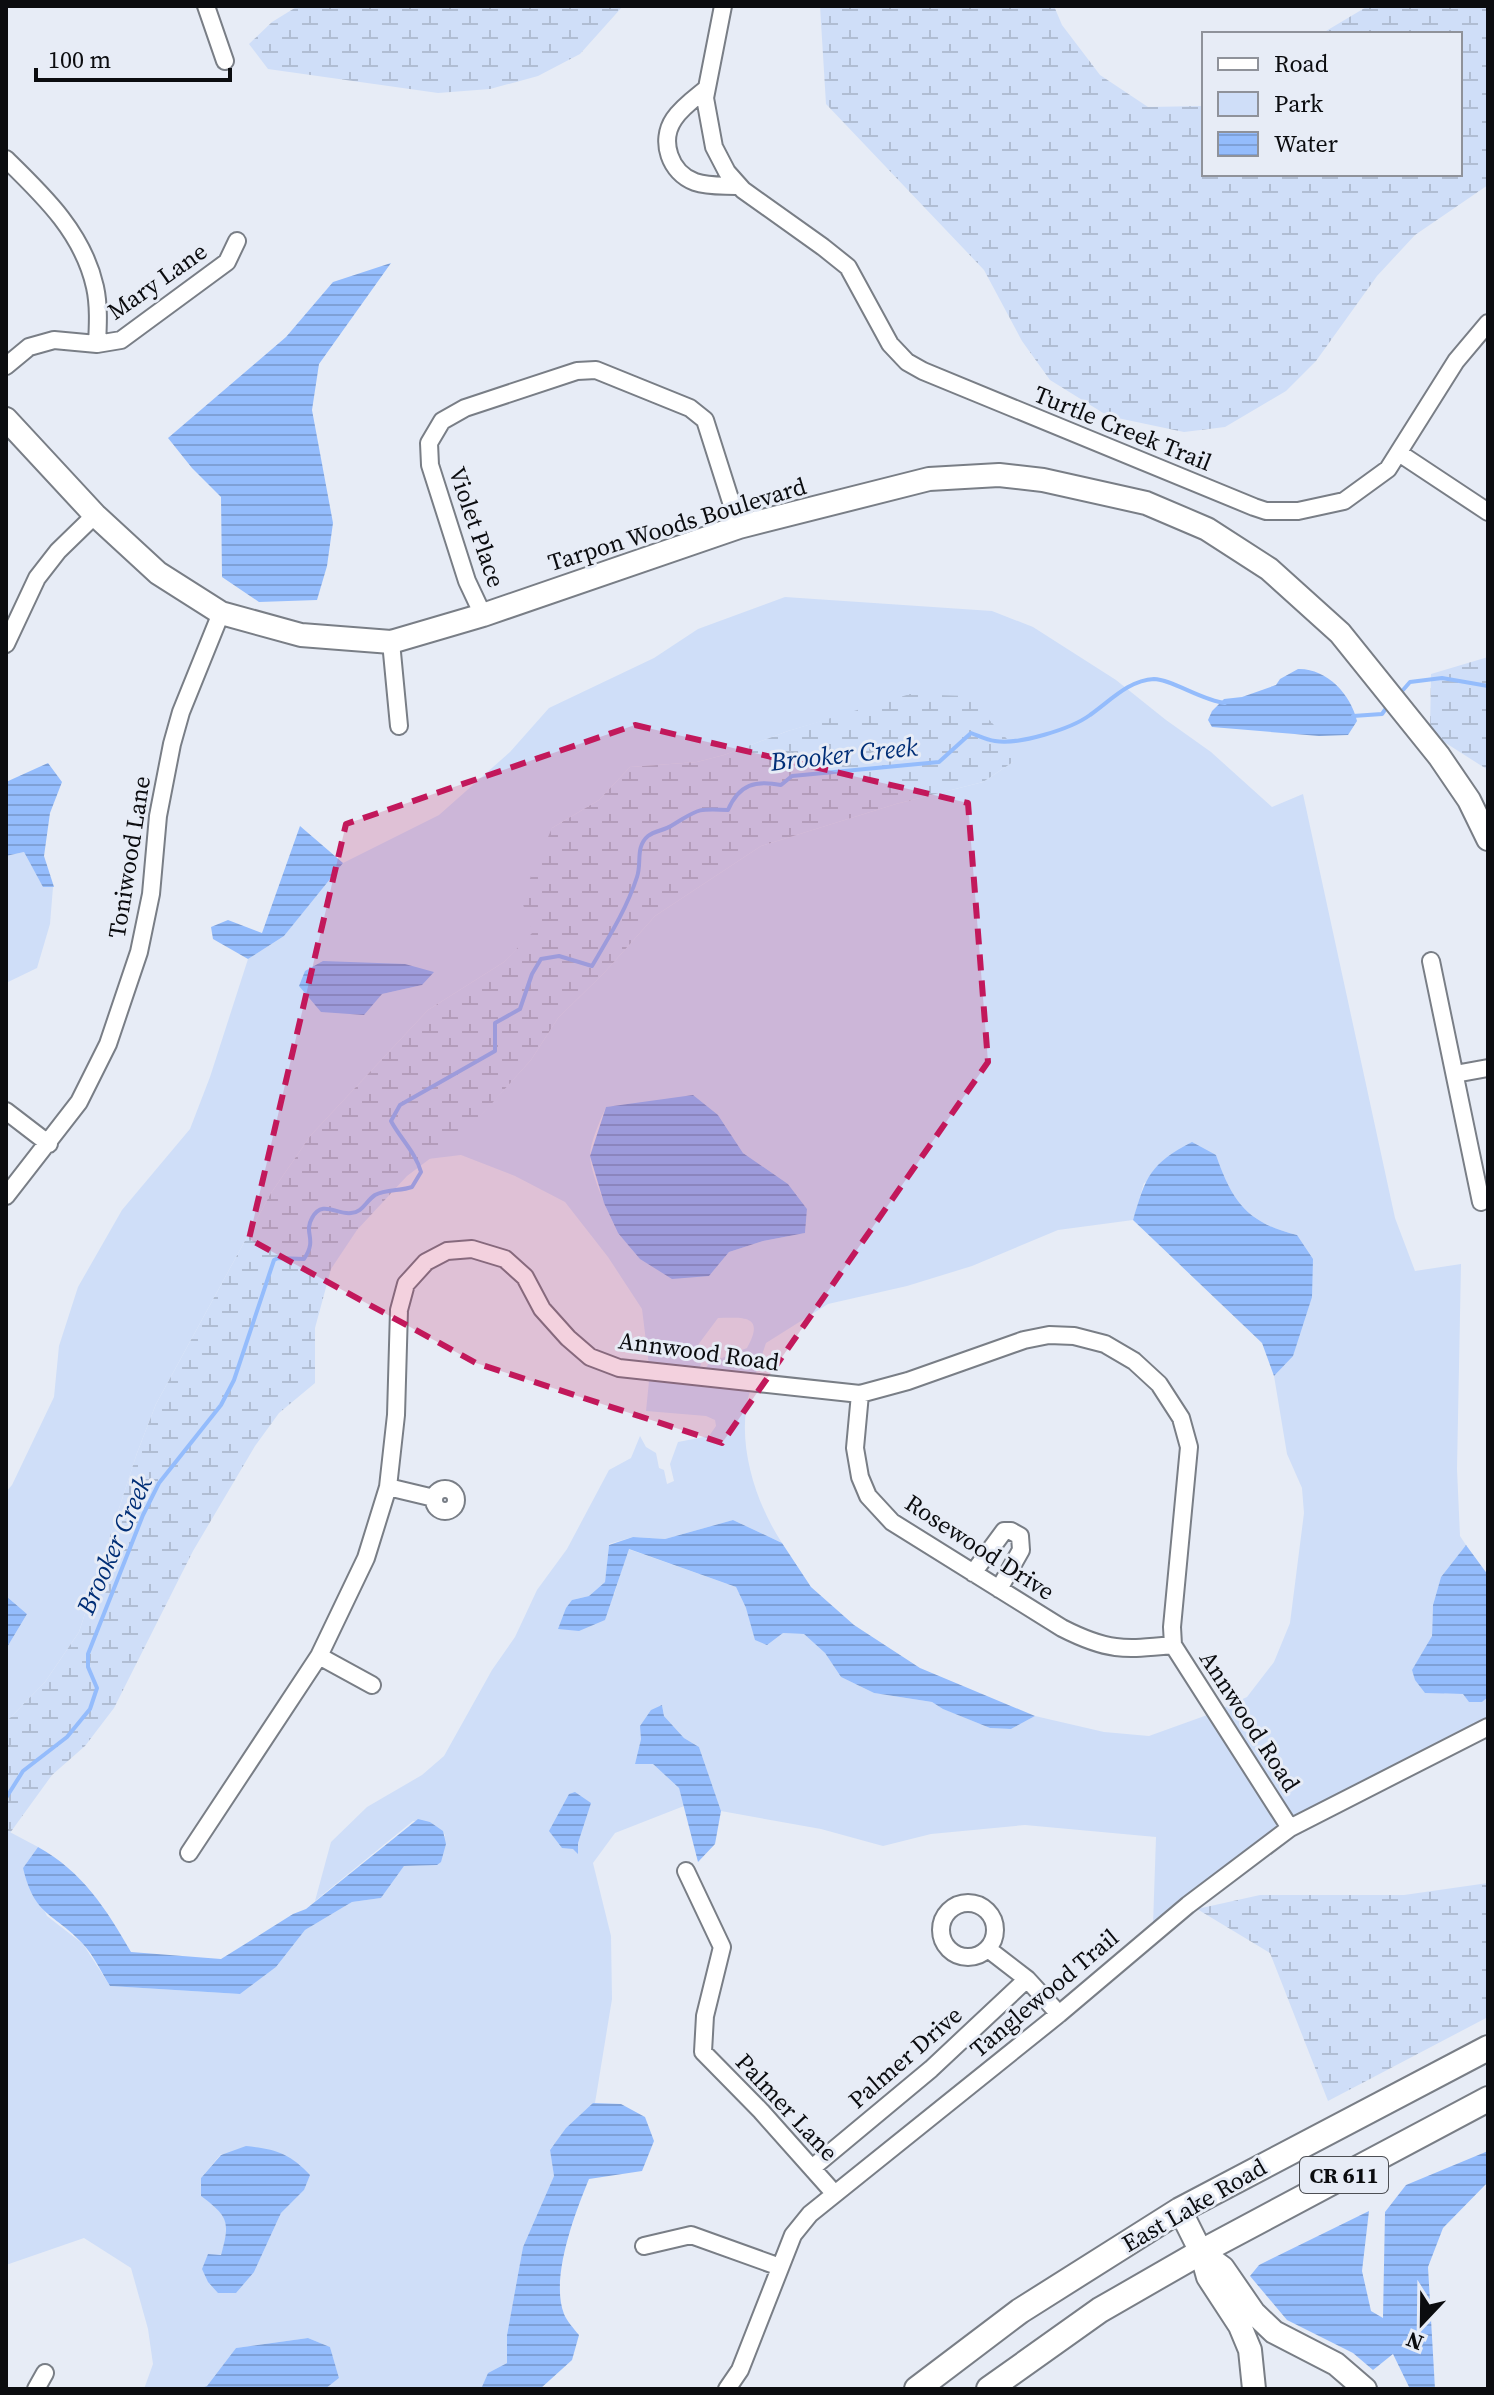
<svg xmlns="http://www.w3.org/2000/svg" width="1494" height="2395" font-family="'Source Serif 4',serif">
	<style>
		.green { fill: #cfdef8; fill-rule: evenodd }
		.wetland { fill: url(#wetland-marsh) }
		.water { fill: url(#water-rules) }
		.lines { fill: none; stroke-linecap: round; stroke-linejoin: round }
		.stream { stroke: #94bcfc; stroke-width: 4 }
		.street-casing { stroke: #797e86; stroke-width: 20 }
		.secondary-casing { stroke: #797e86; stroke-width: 26 }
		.primary-casing { stroke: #797e86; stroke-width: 28 }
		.street { stroke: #fff; stroke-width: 16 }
		.secondary { stroke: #fff; stroke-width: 22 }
		.primary { stroke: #fff; stroke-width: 24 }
		.marked { fill: #c2185b; fill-opacity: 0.2; stroke: #c2185b; stroke-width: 6; stroke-dasharray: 16 10; stroke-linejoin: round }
		.labels { text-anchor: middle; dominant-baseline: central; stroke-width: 6; stroke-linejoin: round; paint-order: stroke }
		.shield { fill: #e7ecf6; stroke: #4d4f54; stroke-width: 2 }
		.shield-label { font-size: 22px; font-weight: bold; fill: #0b0c0f }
		.street-label { font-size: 24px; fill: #0b0c0f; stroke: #e7ecf6 }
		.water-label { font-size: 26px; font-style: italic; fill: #002e76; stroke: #e7ecf6 }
	</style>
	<defs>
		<pattern id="wetland-marsh" width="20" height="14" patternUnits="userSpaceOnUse" patternTransform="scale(2)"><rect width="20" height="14" fill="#cfdef8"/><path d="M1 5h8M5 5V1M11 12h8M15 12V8" fill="none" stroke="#b0bdd3"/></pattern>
		<pattern id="water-rules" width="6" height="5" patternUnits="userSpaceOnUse" patternTransform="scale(2)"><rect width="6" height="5" fill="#94bcfc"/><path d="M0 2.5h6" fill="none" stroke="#7ea0d7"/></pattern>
	</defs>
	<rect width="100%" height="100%" fill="#e7ecf6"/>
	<path class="green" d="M785,597L992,611L1033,627L1116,680L1166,720L1211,752L1272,807L1303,794L1395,1218L1415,1271L1461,1264L1457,1469L1460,1536L1466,1545L1441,1577L1433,1605L1432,1636L1412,1671L1445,1694H1463L1482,1702L1488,1697V1719L1293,1818L1223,1708L1247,1697L1274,1662L1290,1623L1304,1513L1302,1488L1287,1454L1274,1376L1293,1355L1297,1235C1247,1223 1232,1201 1216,1155L1144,1183L1133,1220L1058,1230L972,1266L907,1286L828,1304L766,1343L755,1376L704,1371L709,1363L747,1348C766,1314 742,1318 718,1318L692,1353L701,1364L699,1369L649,1366L642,1309L608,1257L565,1202L515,1176L461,1155L428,1159L468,1129L531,1060L558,1018L604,973L655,916L761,846L896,804L983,782L1013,762L840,716L788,731L724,755L697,762L630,767L599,800L552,828L534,932L504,962L428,1010L311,1135L271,1193L156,1404L137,1453L79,1632L45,1682L6,1722V1649L27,1614L6,1596V1492L12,1485L54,1397L59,1346L78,1287L122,1210L190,1129L210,1077L248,959L284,936L341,864L439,815L510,752L549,708L654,658L698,629ZM369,964H405L422,985L382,994ZM662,1101L718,1115L743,1153L788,1184L807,1209L805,1233L763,1241L729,1252L709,1276L618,1233C610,1216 590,1174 590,1155C591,1140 600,1121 606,1107Z
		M24,852L43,886L53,887L50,924L37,968L6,983V856Z
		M649,1381L750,1391C735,1440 755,1502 782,1543L733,1520L665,1539L633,1537L609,1544L605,1582L589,1596L572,1600L614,1595L628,1549L736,1587L746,1608L783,1633L804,1634L825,1653L841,1677L874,1693L932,1702L944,1709L990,1728L1011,1729L1035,1716L1104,1732L1149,1736L1210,1714L1280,1826L1153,1925L1156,1837L1025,1825L931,1834L883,1846L821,1829L721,1811L699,1747L684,1738L664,1716L662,1705L641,1739L635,1764H653L679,1788L684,1806L615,1833L593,1863L611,1936L612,1999L595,2103L550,2149L554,2176L523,2247L507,2335V2363L488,2373L481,2389H325L339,2378L330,2347L308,2338L236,2348L207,2386L199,2389H144L153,2364L148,2329L131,2268L84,2238L6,2265V1830L38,1847L23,1868L47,1916L83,1944L110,1986L240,1994L276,1967L305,1930L352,1902L381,1898L404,1866L429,1865L445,1835L430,1822L413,1821L315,1901L331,1842L367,1807L422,1775L444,1756L492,1670L515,1637L537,1590L567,1549L609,1470L631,1458L640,1436L646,1447L656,1453L659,1468L664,1470L667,1484L674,1481L670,1464L678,1442L709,1436L716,1426L715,1420L706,1416L646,1411ZM221,2154L304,2190L281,2213L254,2272L221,2256C230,2222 230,2217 201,2196V2178Z"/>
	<path class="wetland" d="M298,6H623L580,54L538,76L490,89L438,93L268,69L249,44L272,22Z
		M820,6H1054L1062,25L1100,75L1148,107L1204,106V174H1460V34H1321L1368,6H1488V185L1415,235L1377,276L1316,361L1286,391L1225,427L1184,432L1108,416L1050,380L1022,341L984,270L826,104Z
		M1488,657V770L1430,733L1431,674Z
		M910,694L967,696L1007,739L1013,762L983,782L896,804L761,846L655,916L604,973L558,1018L531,1060L468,1130L407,1176L357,1230L331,1269L315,1328V1383L279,1413L255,1446L193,1551L114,1708L85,1746L52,1775L10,1833L6,1830V1722L45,1682L79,1632L137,1453L156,1404L271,1193L311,1135L428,1010L504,962L533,932L521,899L552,828L599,800L630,767L697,762L724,755L788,731Z
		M1488,1883V2017L1328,2101L1270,1953L1197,1909L1260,1895H1404Z"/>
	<path class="water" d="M391,263L319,364L312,410L333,523L327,566L317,600L259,602L222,577L221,497L192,468L168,438L286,337L333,282Z
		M1298,669C1326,668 1351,694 1357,721L1348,735L1319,736L1212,727L1208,720L1212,711L1224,699L1242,697L1276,685L1280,679Z
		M48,763L62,782L50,813L44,856L54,887H43L24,852L6,856V782Z
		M300,826L343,863L284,936L248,959L213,939L211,927L228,920L262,933Z
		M323,961L405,964L434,972L422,985L382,994L364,1015L321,1012L299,986L305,971Z
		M693,1095L718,1115L743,1153L788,1184L807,1209L805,1233L763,1241L729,1252L709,1276L672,1279L640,1259L618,1233L604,1203L590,1156L606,1107Z
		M1192,1142L1216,1155C1232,1201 1247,1223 1297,1235L1313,1259L1312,1297L1293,1356L1274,1376L1262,1343L1133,1220C1146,1176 1150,1164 1192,1142Z
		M733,1520L782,1543L811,1587L854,1625L920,1668L1035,1716L1011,1729L990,1728L943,1709L932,1702L874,1693L841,1677L825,1653L804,1634L783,1633L767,1645L755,1640L746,1608L736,1587L629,1549L605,1620L579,1631L558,1629L566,1608L572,1600L589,1596L605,1582L609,1545L633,1537L665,1539Z
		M1466,1545L1488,1575V1697L1482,1702H1469L1463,1694L1425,1693L1415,1680L1412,1670L1432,1636L1433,1605L1441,1577Z
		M6,1596L27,1614L6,1649Z
		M662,1705L664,1716L684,1738L699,1747L721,1811L715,1844L698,1862L679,1788L653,1764H635L641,1739L640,1726L651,1710Z
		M575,1792L591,1803L578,1843V1854L573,1849L562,1848L549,1831L569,1794Z
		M418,1819L430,1822L443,1831L446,1844L441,1862L437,1865L404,1866L381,1898L352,1902L305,1930L276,1967L240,1994L110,1986C102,1973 94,1956 83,1944C54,1912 35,1918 23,1868L38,1847C82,1871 107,1910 131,1952L221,1959L293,1914L306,1909Z
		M593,2103L621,2104L645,2117L654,2141L642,2171L589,2179C575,2213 550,2278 564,2314C567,2321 574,2329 579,2335L572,2360L540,2389H481L488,2373L507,2363V2335L523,2247L554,2176L550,2150L566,2128Z
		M246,2146C275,2149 290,2153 310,2175L304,2190L281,2213L254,2272L236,2293H218L208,2282L202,2269L208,2254L221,2255C230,2222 229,2217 201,2196V2178L221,2155Z
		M1488,2151V2182L1443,2228L1428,2267L1435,2389H1410L1393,2354L1373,2370L1353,2353L1287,2320L1250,2276L1259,2265L1369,2211L1362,2271L1371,2311L1383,2318L1385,2212L1406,2185Z
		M308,2338L330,2347L339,2378L325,2389H199L207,2386L236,2348Z"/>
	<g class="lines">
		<path class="stream" d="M1403,690L1410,682L1442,678L1488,686
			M1353,716L1382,714L1387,707
			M6,1798L23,1771L67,1737L90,1709L97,1688L88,1667V1654L143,1515L159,1483L221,1405L234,1380L274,1260L278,1258L304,1259C318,1238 303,1234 312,1218C322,1199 337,1215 351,1213C363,1212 365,1202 375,1195C385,1189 401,1191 412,1187L421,1172C416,1153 400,1138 391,1121L400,1105L495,1051V1023L520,1009L532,974L541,959L559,956L592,966C609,937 627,908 637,877C642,863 635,847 648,836C654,831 665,830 671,826C698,810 695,808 728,810C739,784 756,780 781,785L792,776L939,762L971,733C979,736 987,740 995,741C1019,745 1071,729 1090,715C1110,701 1129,680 1154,679C1171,679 1203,701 1225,703"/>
		<defs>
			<path id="street" d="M206,6L225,61
				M723,6L705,98L714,147L727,172L743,190L823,247L848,267L890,344L907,362L923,371L1254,507L1266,511H1298L1344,501L1388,469L1456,361L1488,323
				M706,89C695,98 682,107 674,119C659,141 670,173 695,182C709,187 724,185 739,186
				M6,159C44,196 83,233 95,287C99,305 98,325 97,344
				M6,366L29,347L54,340L97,344L121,340L227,262L237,241
				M1399,453L1488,512
				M483,615L467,581L430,465L429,443L442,421L465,408L577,371L596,370L690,408L705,420L739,527
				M391,642L399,726
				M6,644L37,578L58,551L95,515
				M1431,961L1481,1202
				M1455,1074L1488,1068
				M6,1111L49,1144
				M6,1196L79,1102L108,1044L139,952L151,894L158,816L172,744L181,712L221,613
				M860,1394L855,1448L860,1477L868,1496L892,1522L1062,1628C1107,1651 1123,1650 1173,1645
				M388,1487L434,1498
				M434 1500a11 11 0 1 1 22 0a11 11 0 1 1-22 0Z
				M973,1573L1004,1531H1011L1020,1536L1021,1550L999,1589
				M319,1656L372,1685
				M189,1853L319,1656L366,1558L388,1487L396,1415L399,1310L406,1284L426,1262L447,1251L472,1249L505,1259L525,1277L542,1309L568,1338L590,1357L619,1368L860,1394L908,1381L1024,1340L1049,1335L1074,1336L1105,1344L1134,1361L1159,1384L1181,1418L1189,1447L1172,1627L1173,1645L1290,1828
				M686,1871L722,1947L705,2016L703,2052L761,2111L834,2193
				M941 1930a27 27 0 1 1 54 0a27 27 0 1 1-54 0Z
				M988,1949L1027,1979L1059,2014
				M812,2168L931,2069L1027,1979
				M644,2246L691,2235L780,2267
				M36,2389L45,2373
				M727,2389L740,2370L793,2235L810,2214L1059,2014L1188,1905L1290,1828L1488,1727"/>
			<path id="secondary" d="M6,419L95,515L158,573L221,613L301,635L391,642L483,615L739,527L929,479L999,475L1043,480L1146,503L1207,529L1269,569L1340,633L1439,756L1469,800L1488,839
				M1180,2210L1201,2252L1208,2277L1240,2326L1250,2350L1254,2389
				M1201,2252L1223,2268L1254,2313L1274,2332L1336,2364L1365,2389"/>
			<path id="primary" d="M917,2389L1020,2311L1180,2210L1488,2048
				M989,2389L1100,2310L1201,2252L1488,2099"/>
		</defs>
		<use href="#street" class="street-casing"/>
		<use href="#secondary" class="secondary-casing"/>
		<use href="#primary" class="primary-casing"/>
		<use href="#street" class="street"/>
		<use href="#secondary" class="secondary"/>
		<use href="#primary" class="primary"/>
	</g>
	<path class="marked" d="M635,725L968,803L988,1062L722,1443L476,1363L249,1239L346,824Z"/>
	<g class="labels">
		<rect class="shield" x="1300" y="2157" width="88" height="36" rx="6"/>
		<g class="shield-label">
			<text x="1344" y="2175">CR 611</text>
		</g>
		<g class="street-label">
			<text transform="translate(157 281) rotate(-35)">Mary Lane</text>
			<text transform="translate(1123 428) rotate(22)">Turtle Creek Trail</text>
			<text transform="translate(677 524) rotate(-17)">Tarpon Woods Boulevard</text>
			<text transform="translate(477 527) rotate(71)">Violet Place</text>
			<text transform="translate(129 857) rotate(-81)">Toniwood Lane</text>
			<text transform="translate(699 1351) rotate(8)">Annwood Road</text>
			<text transform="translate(980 1547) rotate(33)">Rosewood Drive</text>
			<text transform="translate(1250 1721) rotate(57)">Annwood Road</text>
			<text transform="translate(1044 1993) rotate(-40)">Tanglewood Trail</text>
			<text transform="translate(905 2057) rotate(-41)">Palmer Drive</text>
			<text transform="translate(787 2107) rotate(47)">Palmer Lane</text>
			<text transform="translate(1194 2205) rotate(-30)">East Lake Road</text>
		</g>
		<g class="water-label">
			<text transform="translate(844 754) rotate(-6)">Brooker Creek</text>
			<text transform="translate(114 1545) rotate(-66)">Brooker Creek</text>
		</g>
	</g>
	<rect width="1494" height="2395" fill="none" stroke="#0b0c0f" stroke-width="16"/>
	<rect x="1202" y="32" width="260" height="144" fill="#e7ecf6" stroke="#8f929a" stroke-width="2"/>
	<rect x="1218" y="58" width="40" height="12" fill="#ffffff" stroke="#8f929a" stroke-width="2"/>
	<text x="1274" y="72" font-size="24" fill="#0b0c0f">Road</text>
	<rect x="1218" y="92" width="40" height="24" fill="#cfdef8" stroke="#8f929a" stroke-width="2"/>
	<text x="1274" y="112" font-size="24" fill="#0b0c0f">Park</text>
	<rect x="1218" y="132" width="40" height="24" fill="url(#water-rules)" stroke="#8f929a" stroke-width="2"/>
	<text x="1274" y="152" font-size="24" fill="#0b0c0f">Water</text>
	<g transform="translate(1422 2323) rotate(202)" stroke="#e7ecf6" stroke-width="6" paint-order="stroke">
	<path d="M0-6L14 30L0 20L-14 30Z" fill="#0b0c0f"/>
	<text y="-12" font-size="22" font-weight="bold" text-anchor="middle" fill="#0b0c0f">N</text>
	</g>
	<path d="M36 68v12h194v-12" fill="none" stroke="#0b0c0f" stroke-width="4"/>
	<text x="48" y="68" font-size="24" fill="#0b0c0f" stroke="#e7ecf6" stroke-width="6" paint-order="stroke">100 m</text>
</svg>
